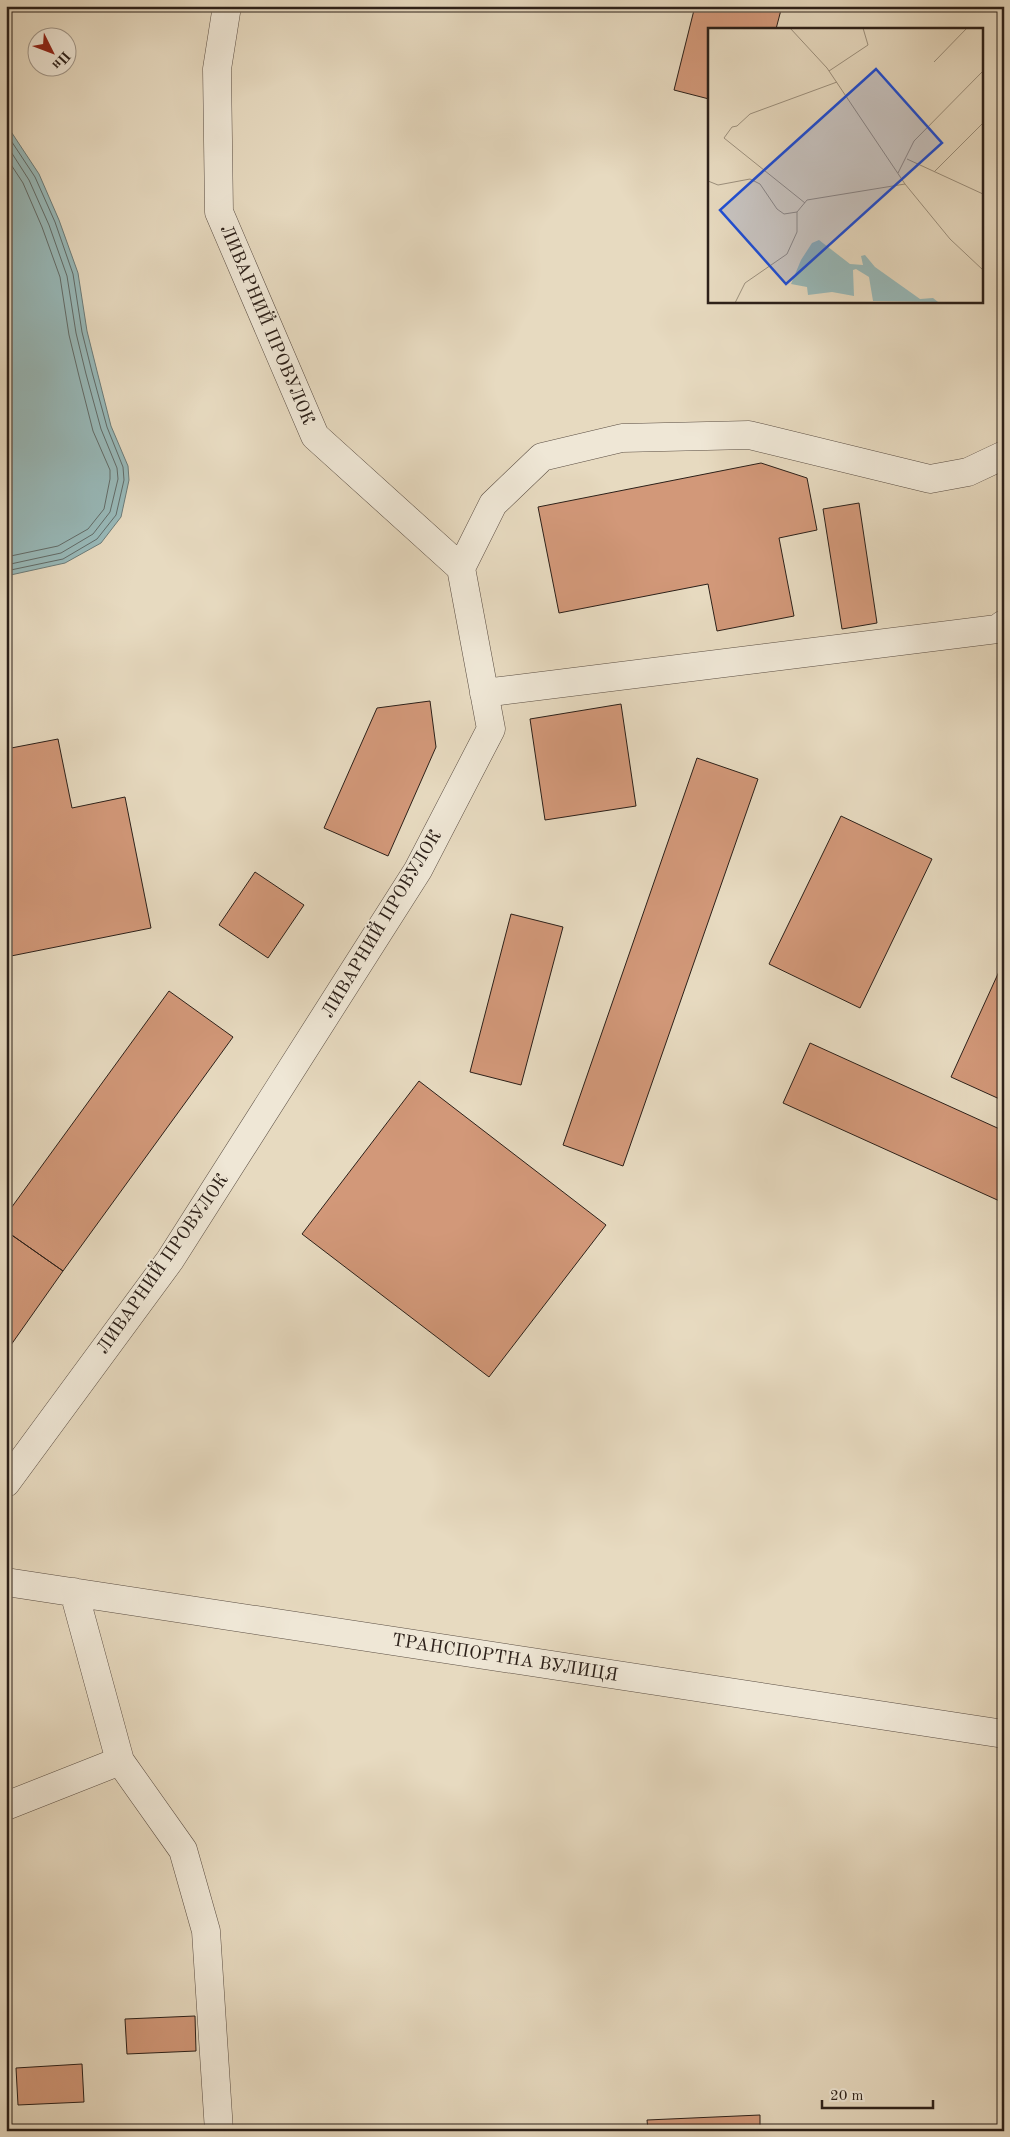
<svg xmlns="http://www.w3.org/2000/svg" width="1010" height="2137" font-family="'Old Standard TT',serif">
	<style>
		.water { fill: #98b9b9; stroke: #6d7c79 }
		.lines { fill: none; stroke-linecap: round; stroke-linejoin: round }
		.shore { stroke: #626c69; stroke-width: 1 }
		.building { fill: #d29879; stroke: #2c2019 }
		.minor-casing { stroke: #5b4e43; stroke-width: 29 }
		.minor { stroke: #efe7d6; stroke-width: 28 }
		.labels { text-anchor: middle; dominant-baseline: central; stroke-width: 4; stroke-linejoin: round; paint-order: stroke }
		.street-label { font-size: 18px; fill: #2c2019; stroke: #efe7d6 }
		.inset-road { fill: none; stroke: #9c907d; stroke-width: 1 }
		.view { fill: #1d4ed8; fill-opacity: 0.15; stroke: #1d4ed8; stroke-width: 2.5 }
		.inset-edge { fill: none; stroke: #2c2019; stroke-width: 2.5 }
	</style>
	<rect width="100%" height="100%" fill="#e7dac0"/>
	<filter id="stains"><feTurbulence type="fractalNoise" baseFrequency=".004" numOctaves="4"/><feColorMatrix values="0 0 0 0 .2 0 0 0 0 .09 0 0 0 0 .02 0 0 0 .5 -.17"/></filter>
	<radialGradient id="worn" r=".72"><stop offset=".6" stop-color="#630" stop-opacity="0"/><stop offset="1" stop-color="#630" stop-opacity=".3"/></radialGradient>
	<path class="water" d="M6,124L39,174L59,220L78,273L87,331L97,371L111,426L128,466L129,480L121,517L101,543L65,563L6,576Z"/>
	<g class="lines">
		<path class="shore" d="M6,133L35,177L55,222L73,274L82,332L92,372L107,427L123,467L124,480L116,515L97,539L63,559L6,571
			M6,144L29,180L49,225L67,276L76,333L86,374L101,429L117,468L118,479L110,512L93,534L61,553L6,565
			M6,157L23,183L42,227L60,277L69,335L79,376L93,431L110,470V479L104,509L88,529L58,546L6,557"/>
	</g>
	<path class="building" d="M695,6H782L776,29H709V99L674,90Z
		M761,463L807,478L817,530L779,538L794,616L717,631L708,584L559,613L538,507Z
		M859,503L877,623L842,629L823,509Z
		M430,701L436,747L388,856L324,828L377,708Z
		M621,704L636,806L545,820L530,719Z
		M58,739L72,808L125,797L151,928L6,957V749Z
		M697,758L758,779L623,1166L563,1145Z
		M841,816L932,859L860,1008L769,964Z
		M255,872L304,905L268,958L219,925Z
		M511,914L563,927L521,1085L470,1072Z
		M1002,965L1004,966V1101L951,1077Z
		M169,991L233,1037L63,1271L6,1231V1215Z
		M810,1043L1004,1131V1203L783,1103Z
		M419,1081L606,1225L489,1377L302,1234Z
		M6,1231L63,1271L6,1352Z
		M195,2016L196,2051L127,2054L125,2019Z
		M82,2064L84,2102L18,2105L16,2068Z
		M760,2115V2131H648L647,2120Z"/>
	<g class="lines">
		<defs>
			<path id="minor" d="M461,568L493,504L542,457L622,438L749,435L930,479L968,472L1004,455
				M484,693L997,629L1004,624
				M6,1483L170,1260L418,870L491,729L461,568L315,436L219,212L217,69L227,6
				M6,1582L1004,1734
				M74,1592L120,1761L183,1850L206,1931L219,2131
				M6,1806L120,1761"/>
		</defs>
		<use href="#minor" class="minor-casing"/>
		<use href="#minor" class="minor"/>
	</g>
	<g class="labels">
		<g class="street-label">
			<text transform="translate(267 325) rotate(67)">ЛИВАРНИЙ ПРОВУЛОК</text>
			<text transform="translate(382 924) rotate(-59)">ЛИВАРНИЙ ПРОВУЛОК</text>
			<text transform="translate(163 1264) rotate(-55)">ЛИВАРНИЙ ПРОВУЛОК</text>
			<text transform="translate(505 1658) rotate(9)">ТРАНСПОРТНА ВУЛИЦЯ</text>
		</g>
	</g>
	<g transform="translate(708 28)">
		<rect width="275" height="275" fill="#e7dac0"/>
		<path d="M111,212L142,236L155,237L153,228L157,227L167,239L212,271L225,270L230,274L165,273L161,249L148,241L145,242L146,268L124,264L100,267L99,259L83,256L93,232L104,215Z" fill="#98b9b9"/>
		<path class="inset-road" d="M82,0L119,40L197,156L242,211L275,242M226,34L259,0M121,43L160,17L155,0M199,131L275,166M226,144L275,95M190,145L206,113L275,43M0,153L10,157L42,151L52,156L69,181L76,186L89,184M97,175L16,110L24,99L29,98L42,86L129,54M27,275L37,255L79,226L89,204V184L99,172L197,156"/>
		<path class="view" d="M168,41L234,115L78,256L12,182Z"/>
		<rect width="275" height="275" class="inset-edge"/>
	</g>
	<rect width="1010" height="2137" fill="none" stroke="#e7dac0" stroke-width="25"/>
	<rect x="8" y="8" width="995" height="2122" fill="none" stroke="#2c2019" stroke-width="2.5"/>
	<rect x="12" y="12" width="985" height="2112" fill="none" stroke="#2c2019"/>
	<g transform="translate(52 52) rotate(132)"><circle r="24" fill="#efe7d6" stroke="#a1978a"/>
	<path d="M0-4L9 19L0 12L-9 19Z" fill="#8f2418"/>
	<text y="-8" font-size="14" font-weight="bold" text-anchor="middle" fill="#2c2019">Пн</text>
	</g>
	<path d="M822 2100v8h111v-8" fill="none" stroke="#2c2019" stroke-width="2.5"/>
	<text x="830" y="2100" font-size="15" fill="#2c2019" stroke="#efe7d6" stroke-width="4" paint-order="stroke">20 m</text>
	<rect width="100%" height="100%" filter="url(#stains)"/>
	<rect width="100%" height="100%" fill="url(#worn)"/>
</svg>
